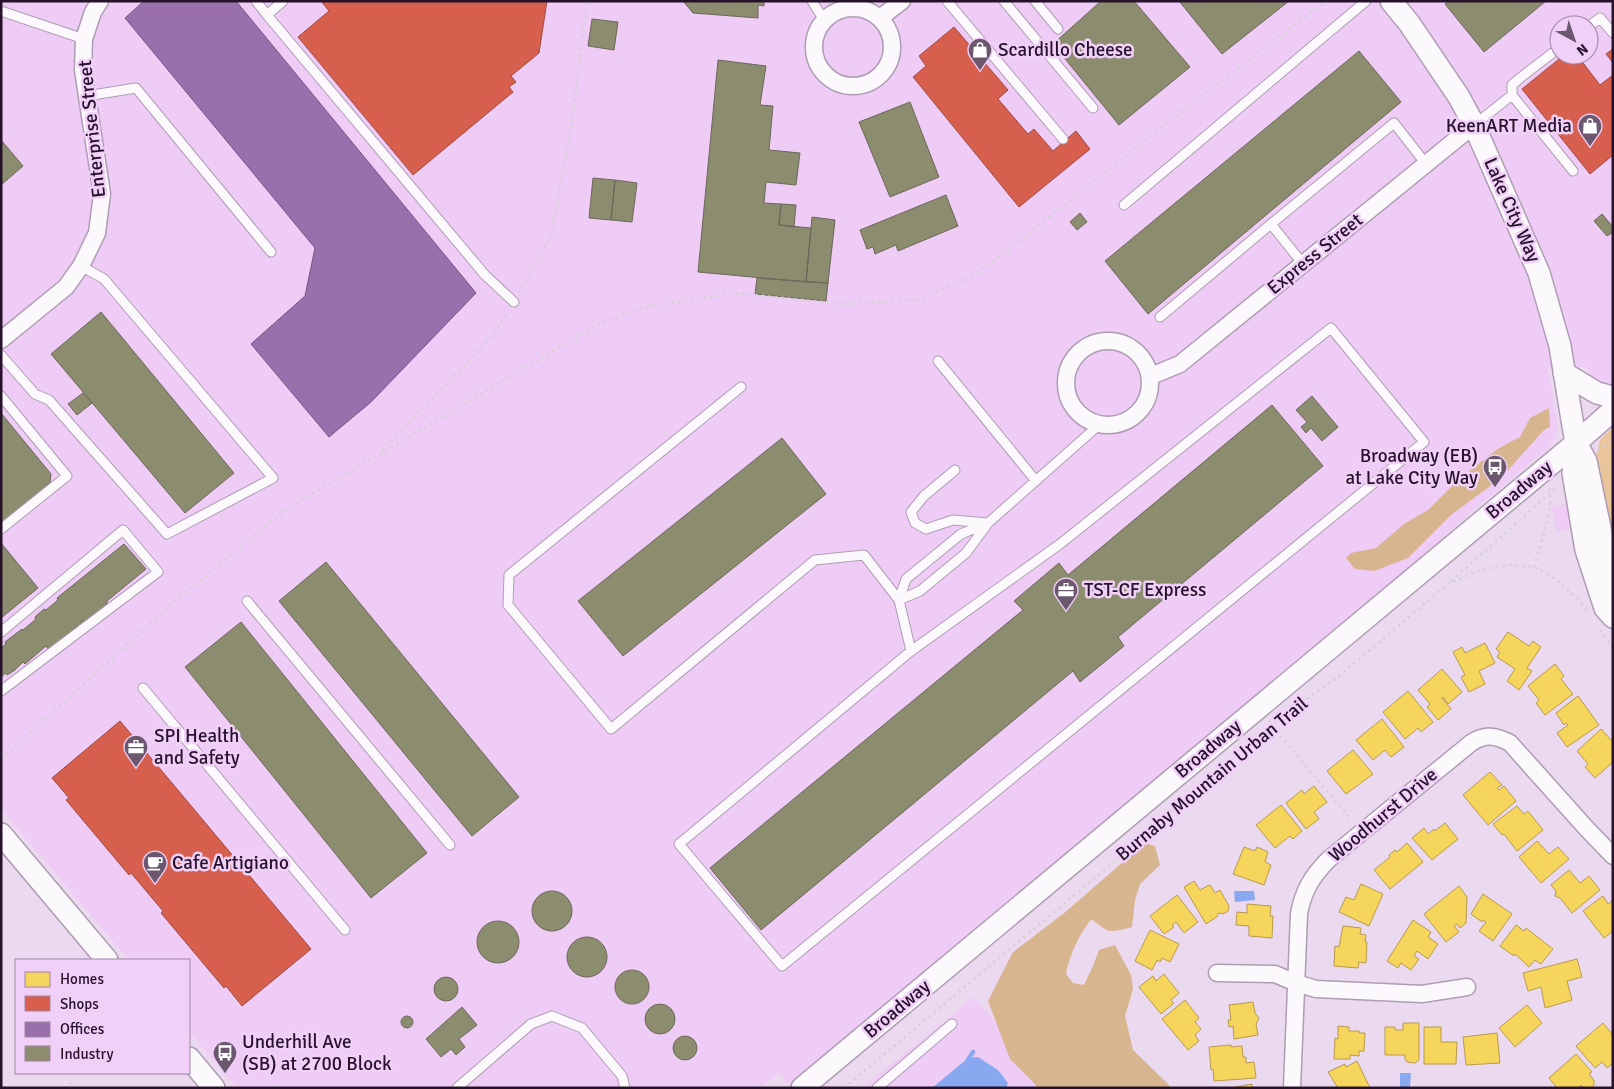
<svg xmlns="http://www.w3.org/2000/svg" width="1614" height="1089" font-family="Signika,sans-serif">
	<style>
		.built { fill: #eeccf6; fill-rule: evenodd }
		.green { fill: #eac59b }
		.forest { fill: #d7b58e }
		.water { fill: #88a9f0 }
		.homes { fill: #f6d55c; stroke: #b89a4d }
		.shops { fill: #d6604d; stroke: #a14942 }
		.offices { fill: #9970ab; stroke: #765484 }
		.industry { fill: #8c8c6e; stroke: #6d675a }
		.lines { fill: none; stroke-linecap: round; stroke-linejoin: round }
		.stream { stroke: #88a9f0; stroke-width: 4.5 }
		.service-casing { stroke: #ae9db2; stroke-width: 11 }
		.minor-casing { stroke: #ae9db2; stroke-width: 19 }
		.tertiary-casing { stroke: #ae9db2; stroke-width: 24 }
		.path { stroke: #d6d0d7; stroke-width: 2.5; stroke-dasharray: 2.5 4; stroke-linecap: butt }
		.service { stroke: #fcf9fd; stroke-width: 9 }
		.minor { stroke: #fcf9fd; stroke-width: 16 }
		.tertiary { stroke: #fcf9fd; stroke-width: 21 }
		.labels { text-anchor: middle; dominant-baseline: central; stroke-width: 5; stroke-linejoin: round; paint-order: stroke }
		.poi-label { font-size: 19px; fill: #26122a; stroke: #f1d0f8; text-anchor: start }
		.street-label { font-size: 19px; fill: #26122a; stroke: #f1d0f8 }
	</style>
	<rect width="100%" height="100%" fill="#ebd9ef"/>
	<path class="built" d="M1,1H1608L1613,24V388H1610L1592,379L1586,367L1548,368L1558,428L1554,439L1546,450L1469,514L1365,607L791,1087L779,1072L760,1088H237L189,1031V960H129L1,809ZM1559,25H1589V55H1559Z
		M1566,504L1571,529L1556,531L1552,506Z
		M974,997L1051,1088H862Z"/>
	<path class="green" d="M1613,427V561L1596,457L1600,440Z"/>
	<path class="forest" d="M1549,408L1550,427L1544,430L1501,478L1451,515L1408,558L1374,571L1355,569L1346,558L1351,553L1376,548L1404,524L1428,510L1461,477L1499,448L1520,437L1530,418Z
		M1145,843L1155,846L1160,865L1140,884L1135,900L1132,927C1107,933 1111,934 1091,919C1079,936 1070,953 1066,974L1073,983L1084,985L1093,966L1099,950L1115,945L1131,975L1133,989L1125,1016L1133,1050L1169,1085L1170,1088H1036V1085L1010,1059L988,1001L1013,952L1063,914Z"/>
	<path class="water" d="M1234,891H1254L1255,900L1235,902Z
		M978,1057L998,1070L1008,1083L1006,1088H932L968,1058Z
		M1400,1073H1411L1410,1088H1400Z"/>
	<path class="homes" d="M1508,632L1529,646L1533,641L1541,647L1527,668L1532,671L1519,690L1507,681L1515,669L1497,657L1500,652L1496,649Z
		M1485,643L1495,663L1479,671L1485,684L1469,692L1461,677L1465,675L1453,652L1462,647L1465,653Z
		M1555,664L1564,676L1561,679L1573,694L1545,715L1536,703L1539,700L1528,686Z
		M1442,669L1462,692L1448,704L1443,697L1442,698L1451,709L1438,720L1427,707L1430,704L1418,690Z
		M1408,691L1433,722L1421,732L1418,728L1405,739L1383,712Z
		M1578,696L1599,725L1567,747L1557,733L1568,725L1566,723L1564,725L1556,713Z
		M1382,719L1404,747L1391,757L1385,750L1373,760L1356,740Z
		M1601,729L1613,742V762L1595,778L1585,767L1588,764L1577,751Z
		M1353,750L1373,774L1346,794L1327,771Z
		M1490,772L1502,785L1497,788L1499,790L1504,786L1516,801L1488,825L1463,795Z
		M1314,786L1327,802L1314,812L1319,819L1306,829L1286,803L1302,790L1304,794Z
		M1281,805L1302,831L1293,839L1290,836L1275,848L1256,825Z
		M1517,806L1524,814L1528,811L1543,830L1517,851L1504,834L1502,835L1493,824Z
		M1445,823L1458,839L1432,860L1412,838L1424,828L1428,834L1434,829L1435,831Z
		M1537,841L1549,854L1558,847L1569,859L1541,883L1519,857Z
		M1407,843L1423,862L1390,889L1374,870L1390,857L1389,855L1395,850L1397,852Z
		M1244,847L1255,851L1257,847L1268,852L1265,862L1271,865L1264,885L1233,874Z
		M1569,870L1580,883L1589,876L1600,890L1572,913L1560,898L1555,896L1556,891L1551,885Z
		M1194,881L1200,890L1209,885L1211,886L1215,893L1220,890L1229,906L1228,911L1223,914L1219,913L1217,915L1218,916L1206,924L1184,887Z
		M1361,884L1383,894L1369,926L1339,912L1346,897L1354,900Z
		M1459,886L1467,897L1466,923L1460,928L1457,924L1454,926L1459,932L1446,942L1424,914Z
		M1483,894L1512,914L1493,941L1479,931L1486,922L1483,920L1482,922L1471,914Z
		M1177,895L1198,922L1184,933L1176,922L1172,925L1174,927L1164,934L1150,916Z
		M1603,896L1608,904L1612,901L1613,902V931L1604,938L1583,911Z
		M1247,904L1271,906L1270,916H1273L1272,938L1249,936V926L1236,925L1237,912L1247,913Z
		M1413,920L1431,932L1428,937L1438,944L1428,959L1417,951L1414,956L1419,959L1411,970L1401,963L1398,968L1387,961Z
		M1516,925L1524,931L1526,928L1553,949L1541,964L1535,960L1529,967L1515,954L1514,956L1500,946Z
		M1343,926L1361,928L1360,934L1366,935L1365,942H1367L1366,963L1359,962L1358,968L1334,966L1335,946L1339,947Z
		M1150,930L1179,944L1170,962L1162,958L1160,962L1157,960L1152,970L1135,961Z
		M1577,959L1582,977L1567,981L1572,1000L1545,1008L1541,987L1528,991L1523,973Z
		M1164,974L1179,993L1171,1000L1174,1003L1161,1014L1139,987L1153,976L1156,981Z
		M1185,1000L1199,1018L1195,1022L1201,1029L1195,1035L1199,1041L1188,1050L1162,1019Z
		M1253,1002L1255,1013L1259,1018L1256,1024L1258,1035L1234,1039L1233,1026L1229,1027L1228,1020H1231L1229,1005Z
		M1527,1005L1542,1023L1515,1047L1499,1028Z
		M1403,1023H1419V1060L1415,1063L1407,1062L1405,1059V1055H1385V1027H1395V1030H1403Z
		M1603,1023L1613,1035V1063L1607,1068L1602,1062L1595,1068L1576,1046Z
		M1338,1026L1349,1027V1031H1359V1033H1365L1364,1051H1359V1056L1350,1055V1059H1334L1335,1038L1338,1039Z
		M1424,1027H1441V1042H1457L1456,1064H1424Z
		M1497,1033L1500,1063L1466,1065L1463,1037Z
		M1231,1045V1047L1242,1046L1243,1057H1246V1063L1254,1062L1256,1078L1214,1081L1213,1069L1211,1070L1209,1047Z
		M1576,1054L1592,1072L1589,1074L1594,1080V1085L1591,1088H1583L1581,1085L1578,1088H1557L1549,1078Z
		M1357,1061L1370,1088H1338L1328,1072L1345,1064L1346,1067Z
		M1252,1084V1088H1230Z"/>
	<path class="shops" d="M321,1H547L539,53L511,76L516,82L509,87L513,92L413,175L298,37L329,11Z
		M954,27L1008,90L998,99L1028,134L1034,129L1053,151L1076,131L1090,149L1019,207L913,77L926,66L919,56Z
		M1613,49V63L1606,54Z
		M1564,55H1577L1600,85L1613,75V155L1590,174L1522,89Z
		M120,721L311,949L242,1006L226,986L224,988L161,913L163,911L131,873L129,875L66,800L69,798L52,778Z"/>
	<path class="offices" d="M144,1H236L476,293L371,402L329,437L251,344L305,296L315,248L125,18Z"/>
	<path class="industry" d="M683,1H764V6L758,5V18L693,13Z
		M1101,1H1134L1190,67L1119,125L1053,44Z
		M1179,1H1289L1222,54Z
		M1449,1H1546L1484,52L1445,4Z
		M592,19L618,22L614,50L588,46Z
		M1359,51L1401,102L1148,314L1105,261Z
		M718,60L766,66L760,105L773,106L769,150L800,153L796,185L766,182L764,203L781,204L779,225L811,228L806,282L698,272Z
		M910,102L939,177L890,197L859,122Z
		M1,140L23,166L1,185Z
		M593,178L615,180L611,220L589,218Z
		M615,180L637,183L632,222L611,220Z
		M946,195L958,226L898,251L896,245L875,254L873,247L867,249L860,230Z
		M781,204L796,205L794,227L779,225Z
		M1080,213L1087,222L1077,230L1070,222Z
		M1602,214L1613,227V232L1607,236L1594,221Z
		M812,217L835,220L828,283L806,282Z
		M757,278L828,283L826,301L755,294Z
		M101,312L234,473L185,513L51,354Z
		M83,393L92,403L77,415L68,404Z
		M1312,396L1338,427L1322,441L1311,428L1306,433L1301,427L1307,422L1296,410Z
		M1272,405L1323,466L1118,637L1124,646L1080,682L1073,671L761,930L710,868L1023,610L1014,601L1059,563L1068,575Z
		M1,413L51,474L50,483L1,524Z
		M782,438L826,494L623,656L578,601Z
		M1,543L38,588L1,618Z
		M124,544L146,569L107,601V604L85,621H83L49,650L46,646L25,664L23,662L15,670L7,675L5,673L1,678V648L6,644L5,642L22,629L23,630L36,619L35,617L44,609L46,610L58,600L57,598Z
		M326,562L519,797L472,836L279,601Z
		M241,622L427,853L371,898L185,667Z
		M532 911a20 20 0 1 1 40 0a20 20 0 1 1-40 0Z
		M477 942a21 21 0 1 1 42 0a21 21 0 1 1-42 0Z
		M567 957a20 20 0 1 1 40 0a20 20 0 1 1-40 0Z
		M615 987a17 17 0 1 1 34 0a17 17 0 1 1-34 0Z
		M434 989a12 12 0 1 1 24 0a12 12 0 1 1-24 0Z
		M645 1019a15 15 0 1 1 30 0a15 15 0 1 1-30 0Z
		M462,1007L477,1025L459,1039L465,1047L456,1055L451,1049L441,1057L426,1039Z
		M401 1022a6 6 0 1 1 12 0a6 6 0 1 1-12 0Z
		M673 1048a12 12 0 1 1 24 0a12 12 0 1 1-24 0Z"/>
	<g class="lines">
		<path class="stream" d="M966,1063L973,1052"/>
		<defs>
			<path id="service" d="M256,1L267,15L283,1
				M812,1L824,20
				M947,1L1063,139
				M1004,1L1093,108
				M1035,1L1058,29
				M1,11L84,39
				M267,15L485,275L514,302
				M1589,26L1600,18L1613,33
				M1512,95V85L1520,78L1559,48
				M86,96L136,88L271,252
				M1474,125L1512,95L1573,171
				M1124,205L1366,1
				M1271,224L1394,123L1426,164
				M1160,317L1271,224L1303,264
				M1,355L35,394L49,400L167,534L273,478L104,279L81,266
				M938,361L1036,481
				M741,387L509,575L508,605L611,729L815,560L864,555L899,600L911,651L679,844L782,966L1424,442L1331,328L1060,544L911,651
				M1,396L67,476L1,529
				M955,470L924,496L911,512L915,523L926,529L953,520L988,523
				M899,600L920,591L966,553L988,523L1099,425
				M899,600L906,579L961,534L985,524
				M247,601L450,845
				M1,632L123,530L158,572L1,691
				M143,688L345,930
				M457,1088L531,1024L552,1016L582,1028L622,1076L625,1088
				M877,1088L952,1024"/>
			<path id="minor" d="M814 47a39 39 0 1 1 78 0a39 39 0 1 1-78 0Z
				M880,18L902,1
				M1,340L66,287L81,266L97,233L102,194L83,70L84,39L93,12L100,1
				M1066 383a42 42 0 1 1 84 0a42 42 0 1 1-84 0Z
				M1151,376L1180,364L1474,125
				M1217,973L1275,974L1296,983L1316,989L1422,994L1467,987
				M1292,1088L1299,914C1303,891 1312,876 1329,859L1471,743C1485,734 1495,735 1510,743L1587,829L1613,856"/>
			<path id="tertiary" d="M1391,1L1409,23L1459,97L1474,125L1539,273L1560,346L1572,420L1576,443L1573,473L1586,550L1605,608L1613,617
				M1564,373L1597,393L1613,397
				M1576,443L1586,461L1613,590
				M1,834L107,960
				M189,1058L214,1088
				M802,1088L1576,443L1613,410"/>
		</defs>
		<use href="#service" class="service-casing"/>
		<use href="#minor" class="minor-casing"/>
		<use href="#tertiary" class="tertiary-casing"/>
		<path class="path" d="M519,293L552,234L573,113L587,1
			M1598,450L1613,439
			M382,451L495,333L508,311
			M1534,567C1538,550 1556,502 1549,488
			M1451,581L1557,487
			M1600,630L1613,648
			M1269,720L1271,725L1351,819
			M1,759L175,601L288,508L604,321L644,307L735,293L841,304L916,300L970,278L1028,234L1160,128L1326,1
			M64,1088L73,1081
			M844,1088L1127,851L1271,725L1344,672L1448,584L1483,569L1511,565L1534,567L1554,578L1577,598L1587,611"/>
		<use href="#service" class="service"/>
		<use href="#minor" class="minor"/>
		<use href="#tertiary" class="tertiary"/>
	</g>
	<defs>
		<symbol id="shop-pin" viewBox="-11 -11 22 30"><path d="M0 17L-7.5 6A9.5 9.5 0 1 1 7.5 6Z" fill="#6b586f" stroke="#f1d0f8"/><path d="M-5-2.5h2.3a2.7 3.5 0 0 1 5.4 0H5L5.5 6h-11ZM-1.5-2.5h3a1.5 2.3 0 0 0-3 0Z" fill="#fff"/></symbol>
		<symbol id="bus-pin" viewBox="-11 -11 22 30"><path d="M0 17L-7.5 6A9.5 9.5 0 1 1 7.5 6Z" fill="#6b586f" stroke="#f1d0f8"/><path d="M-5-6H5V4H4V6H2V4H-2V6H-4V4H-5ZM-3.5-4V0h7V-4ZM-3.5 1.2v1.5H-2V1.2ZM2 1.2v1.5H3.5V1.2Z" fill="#fff"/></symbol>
		<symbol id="office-pin" viewBox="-11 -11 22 30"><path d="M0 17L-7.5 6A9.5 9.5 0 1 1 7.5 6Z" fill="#6b586f" stroke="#f1d0f8"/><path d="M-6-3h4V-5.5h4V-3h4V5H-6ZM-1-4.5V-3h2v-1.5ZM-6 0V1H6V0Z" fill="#fff"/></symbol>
		<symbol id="cafe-pin" viewBox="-11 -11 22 30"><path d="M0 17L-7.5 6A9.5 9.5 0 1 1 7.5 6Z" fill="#6b586f" stroke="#f1d0f8"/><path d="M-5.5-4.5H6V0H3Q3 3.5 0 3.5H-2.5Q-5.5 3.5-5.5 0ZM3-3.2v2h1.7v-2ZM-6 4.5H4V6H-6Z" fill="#fff"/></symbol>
	</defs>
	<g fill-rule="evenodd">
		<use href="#shop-pin" x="966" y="36" width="28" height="38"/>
		<use href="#shop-pin" x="1576" y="112" width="28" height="38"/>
		<use href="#bus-pin" x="1481" y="453" width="28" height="38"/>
		<use href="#office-pin" x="1052" y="576" width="28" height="38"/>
		<use href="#office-pin" x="122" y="733" width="28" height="38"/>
		<use href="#cafe-pin" x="141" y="849" width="28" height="38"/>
		<use href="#bus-pin" x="211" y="1039" width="28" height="38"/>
	</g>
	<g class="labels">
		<g class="poi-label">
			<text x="998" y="50">Scardillo Cheese</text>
			<text x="1572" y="126" text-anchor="end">KeenART Media</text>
			<text x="1478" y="456" text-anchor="end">Broadway (EB)<tspan x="1478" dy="22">at Lake City Way</tspan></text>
			<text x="1084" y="590">TST-CF Express</text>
			<text x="154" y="736">SPI Health<tspan x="154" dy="22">and Safety</tspan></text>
			<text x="172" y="863">Cafe Artigiano</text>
			<text x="242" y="1042">Underhill Ave<tspan x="242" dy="22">(SB) at 2700 Block</tspan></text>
		</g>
		<g class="street-label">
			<text transform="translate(92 129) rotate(-96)">Enterprise Street</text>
			<text transform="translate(1512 210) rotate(66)">Lake City Way</text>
			<text transform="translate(1315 254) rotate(-39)">Express Street</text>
			<text transform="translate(1519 490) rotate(-40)">Broadway</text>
			<text transform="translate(1208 749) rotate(-40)">Broadway</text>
			<text transform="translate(1212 779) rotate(-40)">Burnaby Mountain Urban Trail</text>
			<text transform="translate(1383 815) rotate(-40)">Woodhurst Drive</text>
			<text transform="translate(897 1009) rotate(-40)">Broadway</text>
		</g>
	</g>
	<rect width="1614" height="1089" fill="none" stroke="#26122a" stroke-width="5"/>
	<rect x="15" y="959" width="175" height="115" fill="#f1d0f8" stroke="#a084a6"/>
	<rect x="25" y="972" width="25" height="15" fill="#f6d55c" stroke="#a084a6"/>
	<text x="60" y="984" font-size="15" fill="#26122a">Homes</text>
	<rect x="25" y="996" width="25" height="15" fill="#d6604d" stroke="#a084a6"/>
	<text x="60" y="1009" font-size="15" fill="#26122a">Shops</text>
	<rect x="25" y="1022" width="25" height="15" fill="#9970ab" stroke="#a084a6"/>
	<text x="60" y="1034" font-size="15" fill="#26122a">Offices</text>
	<rect x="25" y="1046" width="25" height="15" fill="#8c8c6e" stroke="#a084a6"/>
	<text x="60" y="1059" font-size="15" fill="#26122a">Industry</text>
	<g transform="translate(1574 40) rotate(140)"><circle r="24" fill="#f1d0f8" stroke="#a084a6"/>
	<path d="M0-4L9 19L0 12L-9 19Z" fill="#6b586f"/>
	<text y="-8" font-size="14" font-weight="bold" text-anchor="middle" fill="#26122a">N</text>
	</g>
</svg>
